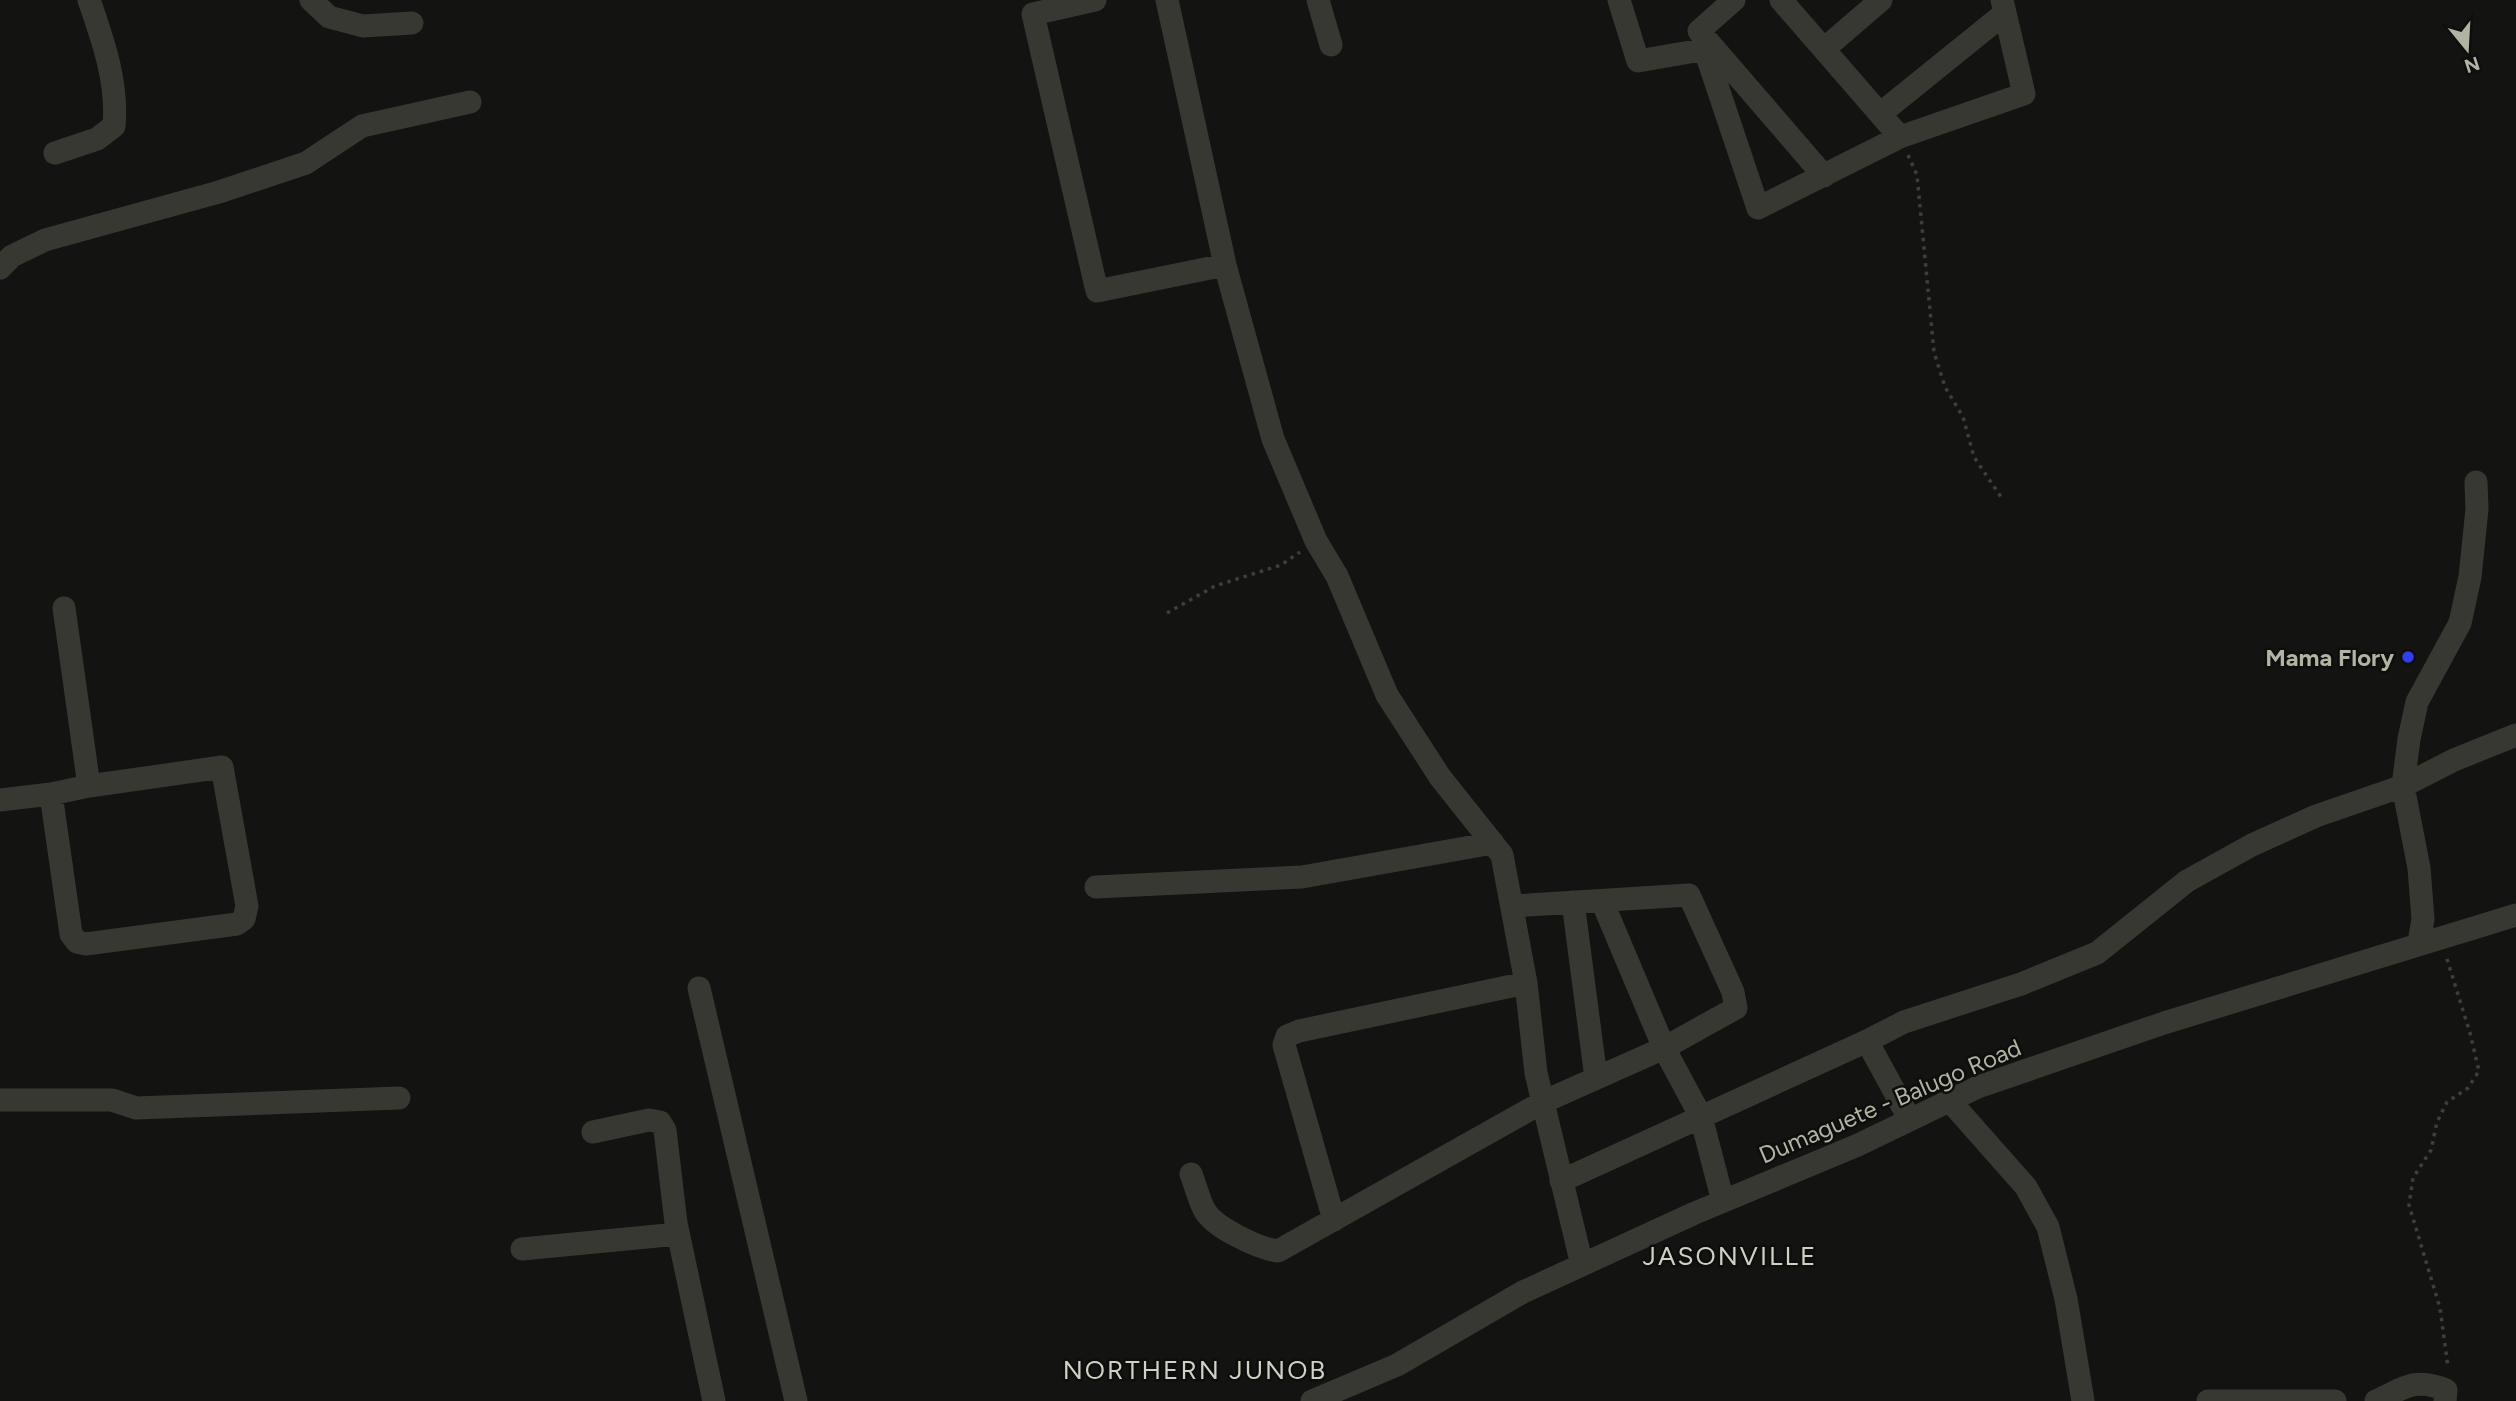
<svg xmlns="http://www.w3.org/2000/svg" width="2516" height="1401" font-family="Figtree,sans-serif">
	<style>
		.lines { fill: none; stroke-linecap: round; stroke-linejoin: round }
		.path { stroke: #3f3f39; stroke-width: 3.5; stroke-dasharray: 3.5 5; stroke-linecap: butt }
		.minor { stroke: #383833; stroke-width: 23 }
		.poi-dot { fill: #323eeb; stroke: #0e0e0d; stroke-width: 2.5 }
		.labels { text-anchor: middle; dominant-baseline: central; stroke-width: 5; stroke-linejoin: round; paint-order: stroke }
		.poi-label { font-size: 24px; font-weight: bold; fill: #b3b3a4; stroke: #0e0e0d; text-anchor: end }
		.street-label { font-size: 24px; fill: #b3b3a4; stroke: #0e0e0d }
		.neighbourhood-label { font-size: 26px; letter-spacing: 2px; fill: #d0d0c4; stroke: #0e0e0d }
	</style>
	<rect width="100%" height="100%" fill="#131312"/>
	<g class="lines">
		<path class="path" d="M1908,155L1917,175L1934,352L1945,387L1963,417L1974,457L2003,500
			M1167,613L1215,586L1281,565L1300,552
			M2447,959L2470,1033L2479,1071L2468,1088L2447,1102L2437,1122L2431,1150L2413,1178L2409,1205L2440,1308L2448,1367"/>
		<path class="minor" d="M311,0L329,17L363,26L412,23
			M1095,0L1033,14L1097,291L1225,265
			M1167,0L1225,265L1273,439L1316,541L1337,576L1387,695L1440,777L1502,855L1526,983L1536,1073L1582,1265
			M1318,0L1331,45
			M1619,0L1638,61L1713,48
			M1734,0L1699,31L1824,176
			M1781,0L1900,137
			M1824,49L1881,0
			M1705,50L1758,208L1900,137L2024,94L2002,0
			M1880,114L2005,13
			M55,153L97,139L114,126C118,82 103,41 89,0
			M0,268L12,256L45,240L219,192L306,163L362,126L470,102
			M64,608L89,786
			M0,800L51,794L89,786L222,767L247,906L244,919L237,924L86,944L77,942L71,934L51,794
			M1096,887L1302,877L1493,843
			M1602,901L1664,1048L1701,1117L1723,1201
			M1573,902L1596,1078
			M2419,943L2423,919L2419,868L2403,786L2409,739L2417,702L2460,623L2470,577L2477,509L2476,482
			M699,988L796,1401
			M1867,1041L1910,1120
			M0,1100H112L136,1108L399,1098
			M1950,1101L2026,1187L2048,1227L2066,1299L2083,1401
			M593,1132L649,1120L660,1122L665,1130L676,1223L714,1401
			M1191,1174C1196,1186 1199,1201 1205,1211C1215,1228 1260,1249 1278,1251L1543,1102L1664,1048L1736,1008L1733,992L1689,895L1513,906
			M1561,1181L1867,1041L1904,1022L2021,984L2097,953L2187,881L2252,845L2316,816L2403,786L2454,760L2516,735
			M1334,1220L1284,1045L1287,1036L1299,1031L1526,983
			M522,1249L678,1234
			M1312,1401L1397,1365L1523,1292L1695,1213L1858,1145L1978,1087L2164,1023L2516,915
			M2208,1401H2335
			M2376,1401C2404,1388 2415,1377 2446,1390L2445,1401"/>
	</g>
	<circle class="poi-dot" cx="2408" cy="657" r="7"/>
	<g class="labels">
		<g class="poi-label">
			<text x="2394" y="657">Mama Flory</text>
		</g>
		<g class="street-label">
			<text transform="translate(1890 1101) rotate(-23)">Dumaguete - Balugo Road</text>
		</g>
		<g class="neighbourhood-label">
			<text x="1730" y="1256">JASONVILLE</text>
			<text x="1195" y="1370">NORTHERN JUNOB</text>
		</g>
	</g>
	<g transform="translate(2467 49) rotate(162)" stroke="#0e0e0d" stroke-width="5" paint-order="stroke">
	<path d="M0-5L12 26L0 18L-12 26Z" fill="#b3b3a4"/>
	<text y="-10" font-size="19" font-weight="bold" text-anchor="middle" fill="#b3b3a4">N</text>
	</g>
</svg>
